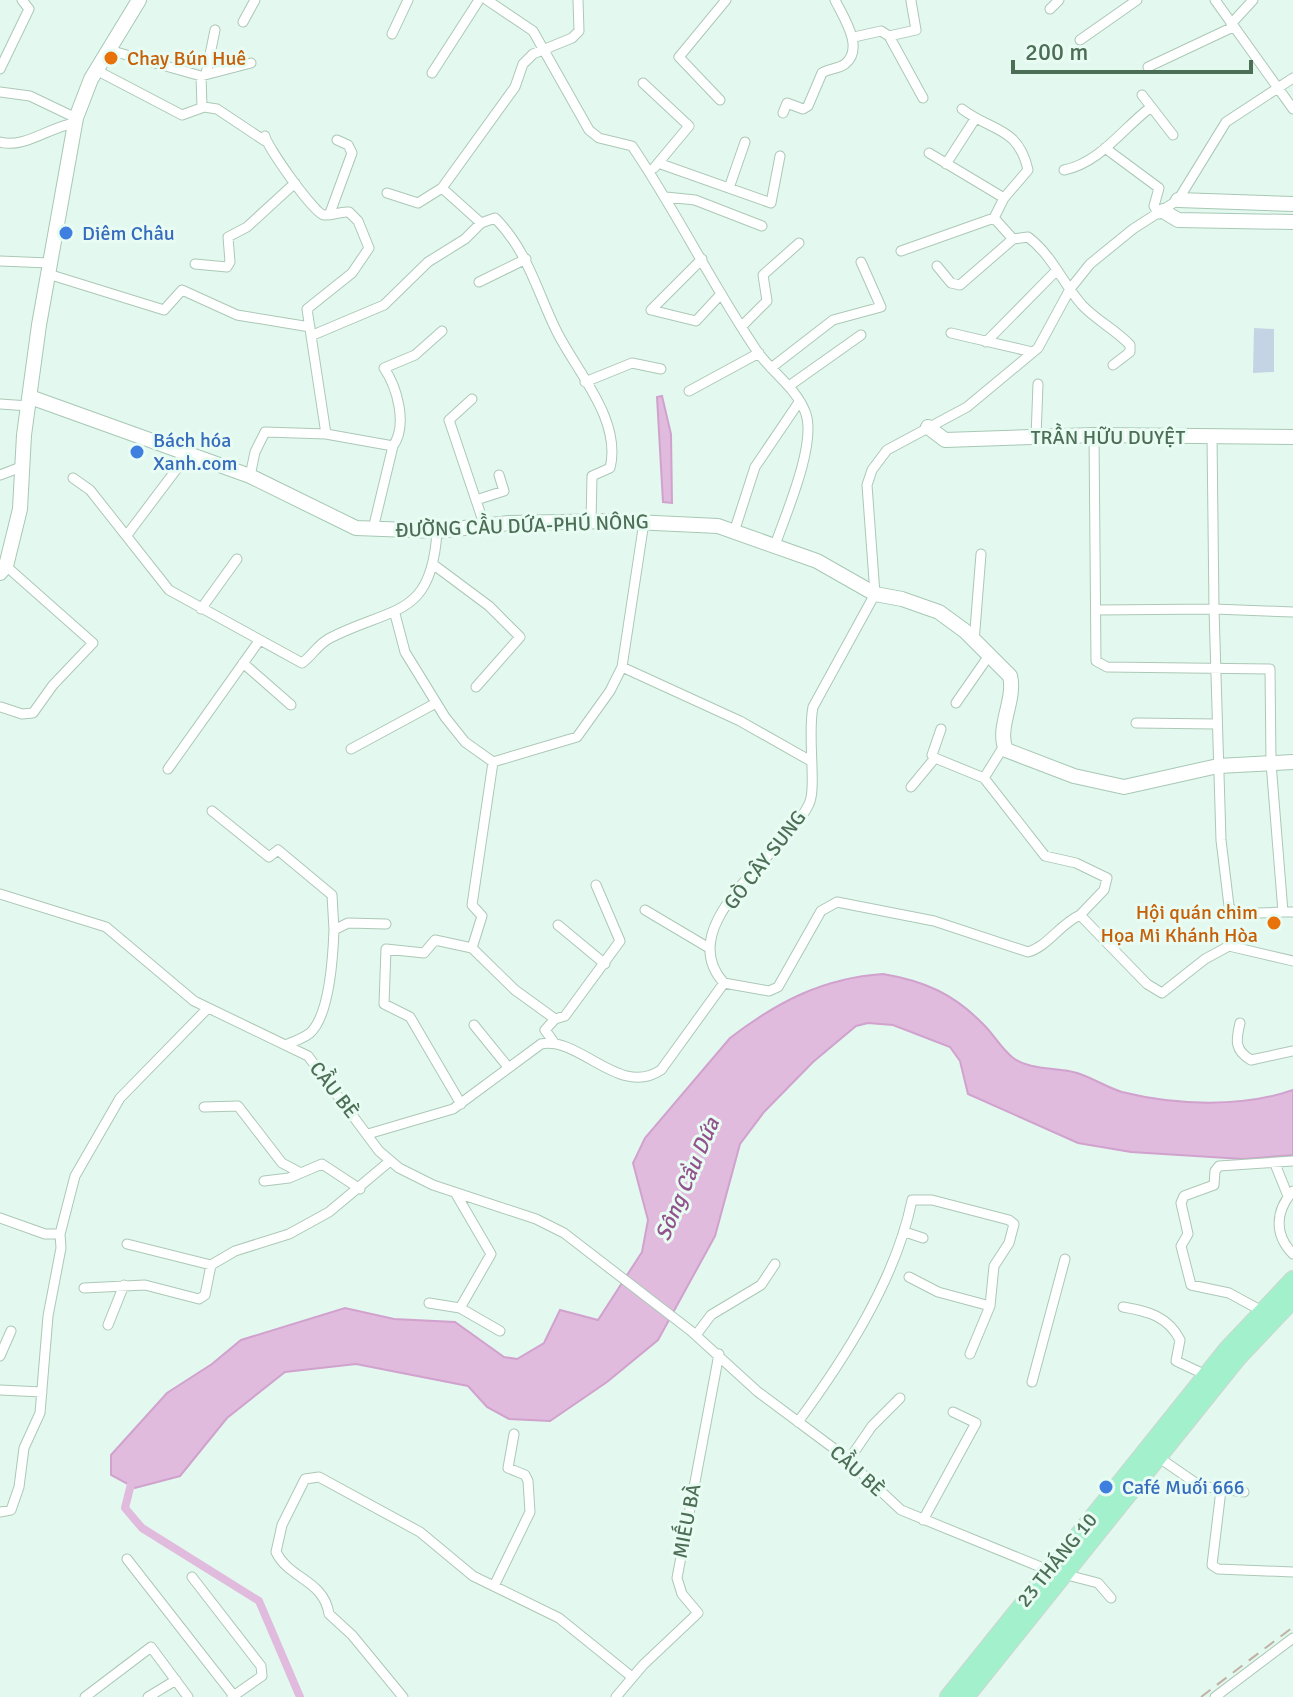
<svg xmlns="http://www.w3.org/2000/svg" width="1293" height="1697" font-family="Signika,sans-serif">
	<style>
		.green { fill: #c4d4e4 }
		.water { fill: #e0bbdd; stroke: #d0a2cd; stroke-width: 2 }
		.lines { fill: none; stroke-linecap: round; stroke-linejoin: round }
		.canal { stroke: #e0bbdd; stroke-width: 8 }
		.street-casing { stroke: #acc8b6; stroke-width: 11 }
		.secondary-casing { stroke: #a7c8b4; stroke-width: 16 }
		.primary-casing { stroke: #cdd6d0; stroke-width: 18 }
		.street { stroke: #fff; stroke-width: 9 }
		.secondary { stroke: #fff; stroke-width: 14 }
		.primary { stroke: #a3f0cd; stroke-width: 16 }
		.rail { stroke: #c0b1a4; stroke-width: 2; stroke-dasharray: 12 8; stroke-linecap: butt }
		.food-dot { fill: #e8710a; stroke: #e9fcf3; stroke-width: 3 }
		.shop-dot { fill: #3f7fe0; stroke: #e9fcf3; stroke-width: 3 }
		.labels { text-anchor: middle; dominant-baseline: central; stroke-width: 6; stroke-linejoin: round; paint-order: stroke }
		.food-label { font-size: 20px; fill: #c56008; stroke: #e9fcf3; text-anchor: start }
		.shop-label { font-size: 20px; fill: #366cbe; stroke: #e9fcf3; text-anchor: start }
		.street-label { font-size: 20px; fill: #4d6e56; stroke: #e9fcf3 }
		.water-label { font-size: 22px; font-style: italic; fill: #92538c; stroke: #e9fcf3 }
	</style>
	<rect width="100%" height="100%" fill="#e3f9ef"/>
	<path class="green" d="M1254,328L1274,329V372L1253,373Z"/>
	<path class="water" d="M662,396L671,434L672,503L663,502L657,397Z
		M883,974C925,981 954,994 984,1025C994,1035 1001,1048 1012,1057C1029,1071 1057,1067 1077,1073C1093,1078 1106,1087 1122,1092C1174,1105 1242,1108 1293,1090V1155L1243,1159L1131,1152L1078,1143L968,1094L960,1061L950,1047L893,1025L868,1023L856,1026L813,1062L764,1112L740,1144L715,1236L658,1340L607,1382L550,1421L509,1419L487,1407L468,1386L356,1364L285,1372L227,1418L180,1476L135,1488L111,1475V1455L167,1393L212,1364L241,1340L345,1308L394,1319L455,1322L504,1357L517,1359L544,1343L560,1310L598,1320L642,1252L648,1220L633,1163L645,1138L730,1038C777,1002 823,978 883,974Z"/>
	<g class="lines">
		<path class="canal" d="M133,1476L125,1508L142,1528L259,1601L300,1697"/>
		<defs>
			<path id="street" d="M487,0L533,31L589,130L599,138L632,146C677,212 712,285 757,351C772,373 797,388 806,414C816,445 786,514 775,545
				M578,0L579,31L572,38L533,54L523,64L515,87L442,188L481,223L495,218C528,251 537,292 557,332C577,372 622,420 610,468L592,476L591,521
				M1215,0L1293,109
				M1050,9L1059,0
				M243,22L255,0
				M1231,24L1253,0
				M392,34L408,0
				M889,36L916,30L911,1
				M854,37L881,31L889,36L923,98
				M1080,40L1137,0
				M109,50L201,76L251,63
				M1148,67L1233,27
				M0,69L29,9L22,0
				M96,70L182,115L204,107L217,109L265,141
				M432,73L479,0
				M206,74L215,30
				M201,76L202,107
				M643,83L689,126L654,168
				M0,92L30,96L76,118
				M1142,95L1173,135
				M720,100L679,57L726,0
				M962,109C992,132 1018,126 1028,170L1004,198
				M783,113L787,103L803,109L808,106L822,73C829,68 839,69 845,64C865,48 843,17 835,0
				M0,142C24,149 49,127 75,123
				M1105,148L1159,188L1154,206L1159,214
				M929,153L1004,198L994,218L1013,239
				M658,163L771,203L780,156
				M946,164L975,119
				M1064,170C1100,163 1123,128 1151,107
				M729,188L745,142
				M387,193L418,203L442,188
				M666,197L695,200L762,226
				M330,213L352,153L348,145L337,140
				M901,251L994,218
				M702,259L651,310L696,321L721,294
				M0,261L49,263
				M195,264L227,267L230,262L228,237L247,227L295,183
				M937,266L951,283L960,285L1013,239L1028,237C1052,255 1062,282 1082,305C1096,320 1116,330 1130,345V352L1113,365
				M48,274L164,310L182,290L237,315L310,327
				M479,282L526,259
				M743,325L767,301L763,275L799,243
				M951,333L1032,352
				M313,335L384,305L428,262L465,239L481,223
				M986,342L1055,272
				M771,368L833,320L881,307L861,262
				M585,382L632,363L661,369
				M789,386L861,335
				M689,391L759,353
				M472,399L449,420L484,524
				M0,404L29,406
				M326,434L393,446
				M1094,435L1096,661L1107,667L1270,669L1271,763L1283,912H1293
				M1036,437L1038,384
				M0,475L21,467
				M250,476L255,452L265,432L326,434L307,309L352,273L369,248L358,221L349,212C340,211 332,216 324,215C314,214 266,145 265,136
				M73,478L90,490L169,590L302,663C312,656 318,644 330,638C392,606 432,619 437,531
				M476,500L504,491L499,475
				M373,529L393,446C408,425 397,387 384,368L415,355L442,331
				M734,532L755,467L799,402
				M127,535L188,454
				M434,565L489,606L520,637L476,687
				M201,609L237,559
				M1096,610L1214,609L1212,436
				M395,614L405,652L445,717L465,742L493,762L577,737L610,691L622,667L644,522
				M974,642L981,554
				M243,663L291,705
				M622,667L740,721L809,760
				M956,703L988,657
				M1,707L22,714L33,713L53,685L93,643L6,566
				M1136,723L1216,724
				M1004,746L984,778L1045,856L1076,863L1107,878L1104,890L1080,915
				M351,749L436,703
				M935,758L984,778
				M493,762L472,905L482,916L472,948L515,990L555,1019L545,1030L553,1041
				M168,769L259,641
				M911,787L935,758L932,755L941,729
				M212,811L269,857L278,850L332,895L334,930
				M0,894L106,927L194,1001L308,1056L379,1151L399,1168L433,1185L536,1219L564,1233L691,1331L758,1392L840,1453L901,1510L1048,1570
				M645,910L709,948
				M1283,912L1235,914L1229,906L1221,840L1214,609L1293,612
				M558,925L605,964
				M724,983L769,991L778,987L821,911L837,902L934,921L1028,952C1047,947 1060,924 1080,915L1147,984L1162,993L1205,959L1229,946L1293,961
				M555,1019L565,1016L620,941L596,885
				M1240,1023C1236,1040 1234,1050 1251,1060L1293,1051
				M474,1025L508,1067
				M288,1044C295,1041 304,1038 310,1033C330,1015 333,956 334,930L348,923L386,924
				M461,1104L410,1017L384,1004L386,949L424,953L435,940L472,948
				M204,1107L238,1106L282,1163L301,1173
				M368,1134L453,1109L541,1044C580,1036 619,1098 661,1070L724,983C670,924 786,853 809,804C817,788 807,735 813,707L875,594L867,485L872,470L887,450L967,407L1038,348L1070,289L1090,264L1133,229L1178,200L1226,122L1293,78
				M1275,1164L1288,1196
				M264,1181L289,1178L322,1164L360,1189
				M1293,1191C1275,1211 1274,1235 1293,1254
				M456,1194L491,1254L460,1308L500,1331
				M0,1218L45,1234H60L75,1176L120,1098L208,1008
				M905,1232L923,1238
				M127,1244L211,1265L235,1251L289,1234L329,1212L390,1161
				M909,1277L938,1292L990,1306
				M84,1288L145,1285L199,1299L205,1295L211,1265
				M429,1303L460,1308
				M1123,1307C1147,1311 1168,1316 1180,1340L1176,1361L1206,1375
				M1262,1311L1229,1293L1191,1285L1181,1246L1188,1234L1181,1203L1184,1196L1214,1185L1215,1171L1219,1166L1293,1161
				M108,1325L124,1285
				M696,1335L711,1315L761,1285L775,1264
				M0,1356L11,1331
				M1032,1382L1065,1259
				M0,1390L42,1392
				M798,1422C845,1358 896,1279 912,1200H932L1009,1220L1014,1224L1009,1243L994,1266L990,1306L970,1354
				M1158,1457L1200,1486L1244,1492
				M848,1461L872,1426L900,1398
				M1221,1490L1212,1565L1218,1569L1293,1572
				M0,1512L11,1510L19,1487L24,1448L40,1413L48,1316L61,1248L60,1234
				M923,1520L976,1423L953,1412
				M127,1559L234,1696
				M1063,1574L1098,1583L1111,1598
				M192,1577L261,1666L262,1676L232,1697
				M494,1586L530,1512L528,1481L525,1475L508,1468L514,1434
				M85,1697L151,1647L188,1697
				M148,1697L176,1680
				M403,1697L352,1635L329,1614C324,1580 289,1579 276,1552L282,1525L305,1479L319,1477L420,1532L473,1576L559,1618L632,1677
				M616,1697L643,1665L698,1613L682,1594L677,1578L719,1354
				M1215,1697L1293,1638"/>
			<path id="secondary" d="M1178,200L1293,204
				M1163,211L1178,220L1293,222
				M30,397L250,476L356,528L437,531L509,523L613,521L718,526L817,561L875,594L902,599L939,612L965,631L1010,676C1016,700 996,728 1006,750L1074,776L1124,787L1218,766L1293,762
				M928,427L945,440L1094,435L1293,437
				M0,573L6,566L20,509L24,435L39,325L76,118L91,79L139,0"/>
			<path id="primary" d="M948,1697L1227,1349L1293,1279
				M966,1697L1238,1358L1293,1300"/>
		</defs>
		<use href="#street" class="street-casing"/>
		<use href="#secondary" class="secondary-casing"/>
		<use href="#primary" class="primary-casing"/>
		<use href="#street" class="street"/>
		<use href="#secondary" class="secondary"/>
		<use href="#primary" class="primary"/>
		<path class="rail" d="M1201,1697L1293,1627"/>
	</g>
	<g class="food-dot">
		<circle cx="111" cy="58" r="8"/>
		<circle cx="1274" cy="923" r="8"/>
	</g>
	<g class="shop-dot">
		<circle cx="66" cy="233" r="8"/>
		<circle cx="137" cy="452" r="8"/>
		<circle cx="1106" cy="1487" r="8"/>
	</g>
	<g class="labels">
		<g class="food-label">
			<text x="127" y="58">Chay Bún Huê</text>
			<text x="1258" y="912" text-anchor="end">Hội quán chim<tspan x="1258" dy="23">Họa Mi Khánh Hòa</tspan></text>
		</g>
		<g class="shop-label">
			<text x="82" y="233">Diêm Châu</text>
			<text x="153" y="440">Bách hóa<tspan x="153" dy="23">Xanh.com</tspan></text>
			<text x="1122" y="1487">Café Muối 666</text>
		</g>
		<g class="street-label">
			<text x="1108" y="437">TRẦN HỮU DUYỆT</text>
			<text transform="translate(522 526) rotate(-2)">ĐƯỜNG CẦU DỨA-PHÚ NÔNG</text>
			<text transform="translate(765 860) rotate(-52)">GÒ CÂY SUNG</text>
			<text transform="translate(334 1090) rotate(52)">CẦU BÈ</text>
			<text transform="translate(857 1471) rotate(42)">CẦU BÈ</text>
			<text transform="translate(687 1521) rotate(-79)">MIẾU BÀ</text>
			<text transform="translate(1057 1560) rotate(-51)">23 THÁNG 10</text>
		</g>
		<g class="water-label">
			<text transform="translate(687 1179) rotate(-67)">Sông Cầu Dứa</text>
		</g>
	</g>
	<path d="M1013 60v12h238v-12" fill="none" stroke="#4d6e56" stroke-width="4"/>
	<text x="1025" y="60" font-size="24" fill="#4d6e56" stroke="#e9fcf3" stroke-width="6" paint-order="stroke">200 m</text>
</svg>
